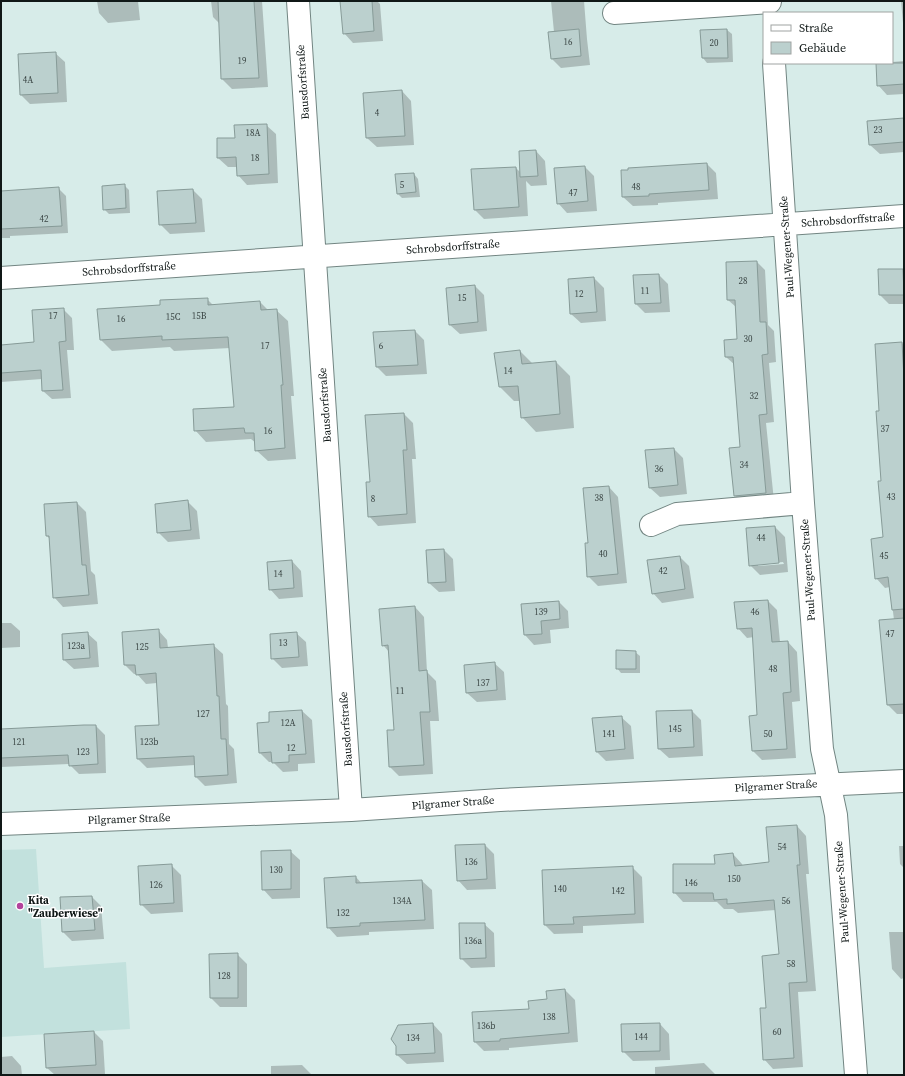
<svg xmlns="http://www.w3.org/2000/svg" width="905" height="1076" font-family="'Source Serif 4',serif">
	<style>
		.built { fill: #c2e1dd }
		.shadow { fill: #0003; fill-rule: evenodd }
		.building { fill: #bbd0ce; stroke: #879b98 }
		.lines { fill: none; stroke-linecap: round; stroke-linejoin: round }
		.minor-casing { stroke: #728582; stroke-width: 24 }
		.minor { stroke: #fff; stroke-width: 22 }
		.poi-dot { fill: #b3429c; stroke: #fff; stroke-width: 1.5 }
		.labels { text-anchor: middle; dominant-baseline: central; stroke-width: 3; stroke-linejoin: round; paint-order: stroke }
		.number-label { font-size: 9px; fill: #3b4645 }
		.street-label { font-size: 11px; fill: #101817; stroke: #fff }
		.poi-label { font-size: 11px; font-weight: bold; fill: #101817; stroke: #fff; text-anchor: start }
	</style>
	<rect width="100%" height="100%" fill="#d7ece9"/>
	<path class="built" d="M36,849L44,968L126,962L130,1029L1,1037V850Z"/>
	<path class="shadow" d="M97,1H138L140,20L108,23L99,13Z
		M211,1H262L268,87L232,89L222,79L220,24L213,17Z
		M341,1H377L380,4L383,41L353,43L344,33Z
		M551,1H584L587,39L590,65L561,68L552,59L554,32Z
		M901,1H904V24L903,23Z
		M727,30L732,34L733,62L707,63L703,58L701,31Z
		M55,53L65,62L67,102L30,104L21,95Z
		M904,61V94L887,95L878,85L877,63H892V62Z
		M402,91L411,101L414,145L377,147L367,138L364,94Z
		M904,119V152L880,154L870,145Z
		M266,125L276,134L278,183L247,185L238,175L237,167H228L218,158L236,139Z
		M536,151L545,161L547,185L531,186L526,181L528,216L484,219L475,210L516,168L521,173Z
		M707,164L716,173L718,199L658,203V205L633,206L623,197L629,171Z
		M585,167L594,176L597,211L567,213L558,203Z
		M414,174L418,179L420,197L402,198L398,194Z
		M124,185L129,190L130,213L109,214L104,209Z
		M58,188L66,196L68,233L10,236V238H1V195Z
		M193,190L202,199L205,232L170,234L160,224Z
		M757,262L765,270L768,325L774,331L776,362L769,363L774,422L766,423L774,501L743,504L735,496L741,448L735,365L726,357L738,340L736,307L728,300Z
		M903,270L904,271V304H889L880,295Z
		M659,275L668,284L670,312L645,313L636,304Z
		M594,278L604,288L606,321L581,323L571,314Z
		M475,286L484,295L487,331L460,334L450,325Z
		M207,299L214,306L260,302L268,310H276L288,321L294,396H291L296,459L268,461L256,450V443L251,439L206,442L195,430L235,408L230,348L174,351L170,347L112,351L101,340L161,305Z
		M63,309L72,318L74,350H67L71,398L52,399L43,391L42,379L1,382V346L35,343Z
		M415,331L424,340L427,374L386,376L377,367Z
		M902,343L904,345V714H897L888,705L894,620L890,587L885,588L876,578L884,538L880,412Z
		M520,351L533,364L556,362L570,376L574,428L536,432L522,417L521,401H514L500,387L496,354Z
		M404,414L413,423L416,459H412L416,523L378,526L369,516L371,483Z
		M674,449L683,458L687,494L660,497L650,488Z
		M609,487L618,497L627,583L598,586L588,576L589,544Z
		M188,502L197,511L200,539L168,542L158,532Z
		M77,503L86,512L91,571L95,575L98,604L63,607L54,597L50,539L47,536Z
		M775,527L785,537L788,572L760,575L750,565ZM783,562L784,564L758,566V564Z
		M444,550L453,559L455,591L439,592L429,583Z
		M680,557L689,566L694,598L662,603L653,593Z
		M292,561L301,571L303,597L279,599L270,589Z
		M768,601L777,610L780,642H788L797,652L800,701L792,702L796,758L762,760L753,751L758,716L754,637L747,638L738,628Z
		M559,602L568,611L569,628L550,630L551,643L534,645L525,635L522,605Z
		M415,607L424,617L427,672L436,681L439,721H430L433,774L399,776L390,767L388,731H395L390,653L383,645Z
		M1,623H11L20,631V647L1,648Z
		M158,630L167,640L168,648L213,645L223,654L226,704L228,706L229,744L234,749L237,783L205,786L196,777L195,765L147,768L138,759L160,726L157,683L146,684L137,674H134L125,665Z
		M87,633L97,642L99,667L74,669L64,660Z
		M296,633L306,642L308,666L282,668L272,658Z
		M635,652L640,656V673H621L617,668Z
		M494,663L504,672L506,700L477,702L467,693L465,666Z
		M302,711L312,720L315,763L298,764V771L283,772L273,762H269L260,753L270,723Z
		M692,711L701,720L703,756L669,758L659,749Z
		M621,717L631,726L634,759L606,761L597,752Z
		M96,726L105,735L106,773L79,774L69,764L1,767V730Z
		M797,826L806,836L809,874H806L816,991L798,992L803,1067L773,1069L764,1059L767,1009L780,955L776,910L738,913L733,909H724L717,902H683L674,892L733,854L742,864L743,866L770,863Z
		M485,845L494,854L496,889L467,890L458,880Z
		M899,846H904V868L900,864Z
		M290,851L300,860V898L272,899L263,889Z
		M171,865L181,875L183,912L151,914L141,904Z
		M632,867L642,877L644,923L583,926V933L554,934L545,925Z
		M356,877L362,884L422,881L432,890L434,929L369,932V935L337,937L328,927Z
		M92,897L101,906L104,939L72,941L63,932Z
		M484,924L494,933L495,967L471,968L461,958Z
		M889,932H904V978L901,979L892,969Z
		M237,954L247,964V1007H220L211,998Z
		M565,990L575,1000L578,1042L509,1048V1050L484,1051L475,1042Z
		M433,1024L442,1034L444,1062L407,1064L397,1055Z
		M660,1024L669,1034L670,1060L633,1061L623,1051Z
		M94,1032L103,1041L105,1074L55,1075L47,1068Z
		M12,1056L21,1066L22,1075H1V1057Z
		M704,1063L716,1075H655V1067Z
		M302,1065L312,1075H271V1066Z"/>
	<path class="building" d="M218,1H254L259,78L221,79Z
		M340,1H372L374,31L343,34Z
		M579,29L581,56L551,59L548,32Z
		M727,29L728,58H702L700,30Z
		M56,52L58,93L20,95L18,54Z
		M876,63H904V84L877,86Z
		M402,90L405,136L366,138L363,93Z
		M904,118V142L869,145L867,121Z
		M267,124L269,174L237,176L236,157L217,158V138H235L234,125Z
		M536,150L538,176L520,177L519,151Z
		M707,163L709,190L649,194V196L622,197L621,170H628V168Z
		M585,166L588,201L557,204L554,168Z
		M516,167L519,207L474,210L471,169Z
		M414,173L416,192L397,194L395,174Z
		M125,184L126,208L103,210L102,186Z
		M59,187L62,226L1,229V191Z
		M193,189L196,223L159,225L157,191Z
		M757,261L760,322H766L768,354L762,355L767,414L759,415L766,493L734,496L729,448L740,447L733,357H725L724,340L737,339L735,300H727L726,262Z
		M878,269H903L904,295H879Z
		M659,274L661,303L635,304L633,275Z
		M594,277L597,312L570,314L568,279Z
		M475,285L478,322L449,325L446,288Z
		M208,298V305L260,301L261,310L277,309L283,385H281L285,448L255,451L254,433H245L244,428L194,431L193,409L234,407L228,337L162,340V336L100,340L97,309L160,305V300Z
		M64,308L66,341L59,342L63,390L42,391L41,370L1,373V345L34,342L32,310Z
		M415,330L418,365L376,367L373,332Z
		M902,342L904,378V609L892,610L888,577L875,579L871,539L883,537L878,481H881L876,411H879L875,344Z
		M520,350L522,364L556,361L560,414L521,418L518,386L499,387L494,353Z
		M404,413L407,450H403L407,514L368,517L366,482H370L365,415Z
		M674,448L678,485L649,488L645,450Z
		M609,486L618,574L587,577L585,543H588L583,488Z
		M188,500L191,530L157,533L155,504Z
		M77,502L82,565H86L89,595L53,598L49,536H46L44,504Z
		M775,526L779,563L749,566L746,528Z
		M444,549L446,582L428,583L426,550Z
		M680,556L685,589L652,594L647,560Z
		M292,560L294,588L269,590L267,562Z
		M768,600L772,642L788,641L791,692L783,693L787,749L752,751L749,716L757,715L752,628L737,629L734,602Z
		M559,601L560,619L541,621L542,634L524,635L521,604Z
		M415,606L419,671L427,670L430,712H420L424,765L389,767L387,730H394L388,645L382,646L379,609Z
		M904,618V704L887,705L879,620Z
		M159,629L160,648L214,644L217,696H219L221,739H226L228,775L195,777L194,756L137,759L135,726L159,725L156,673L136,675L135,665H124L122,632Z
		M88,632L90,658L63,660L62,634Z
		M297,632L299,657L271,659L270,634Z
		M616,650L636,651V669H616Z
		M495,662L497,690L466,693L464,665Z
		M302,710L306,754L289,755V762L272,763L271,752L259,753L257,723L269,722V712Z
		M692,710L694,747L658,749L656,711Z
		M622,716L625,749L596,752L592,718Z
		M84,725H96L98,764L69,766L68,755L1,758V729Z
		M797,825L800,865H797L807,982L789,983L794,1058L763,1060L760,1008H766L762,956L779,954L774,900L727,904V899L714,900L713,893H673V864H715L714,855L733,853L735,866L769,862L766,827Z
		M485,844L487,879L457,881L455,845Z
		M291,850V889L262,890L261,851Z
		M172,864L174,903L140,905L138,866Z
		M633,866L635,914L573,917L574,924L544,925L542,870Z
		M356,876V883L422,880L425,920L360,923V926L327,928L324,878Z
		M92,896L95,930L62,932L60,897Z
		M459,923H485L486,958L460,959Z
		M238,953V998H210L209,954Z
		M565,989L569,1033L500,1039V1041L474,1042L472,1012L529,1009L528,1001L547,999L546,991Z
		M433,1023L435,1053L396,1055V1046L391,1039L398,1025Z
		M660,1023V1051L622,1052L621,1024Z
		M94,1031L96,1065L46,1068L44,1034Z"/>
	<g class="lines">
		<defs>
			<path id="minor" d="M298,1L351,810
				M614,13L770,2
				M774,63L803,503L822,749L836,815L856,1075
				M1,278L904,216
				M651,525L677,514L803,503
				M1,824L351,810L500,800L904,781"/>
		</defs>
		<use href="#minor" class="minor-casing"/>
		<use href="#minor" class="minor"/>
	</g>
	<circle class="poi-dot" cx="20" cy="906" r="4"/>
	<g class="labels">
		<g class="number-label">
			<text x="568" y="42">16</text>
			<text x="714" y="43">20</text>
			<text x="242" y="61">19</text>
			<text x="28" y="80">4A</text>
			<text x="377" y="113">4</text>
			<text x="878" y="130">23</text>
			<text x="253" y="133">18A</text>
			<text x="255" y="158">18</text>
			<text x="402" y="185">5</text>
			<text x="636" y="187">48</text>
			<text x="573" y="193">47</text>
			<text x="44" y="219">42</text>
			<text x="743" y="281">28</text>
			<text x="645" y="291">11</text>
			<text x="579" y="294">12</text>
			<text x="462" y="298">15</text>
			<text x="53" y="316">17</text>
			<text x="199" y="316">15B</text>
			<text x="173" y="317">15C</text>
			<text x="121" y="319">16</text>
			<text x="748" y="339">30</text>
			<text x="265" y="346">17</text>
			<text x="381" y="346">6</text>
			<text x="508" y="371">14</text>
			<text x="754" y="396">32</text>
			<text x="885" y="429">37</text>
			<text x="268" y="431">16</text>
			<text x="744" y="465">34</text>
			<text x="659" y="469">36</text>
			<text x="891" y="497">43</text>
			<text x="599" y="498">38</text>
			<text x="373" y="499">8</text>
			<text x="761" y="538">44</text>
			<text x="603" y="554">40</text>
			<text x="884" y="556">45</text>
			<text x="663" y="571">42</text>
			<text x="278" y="574">14</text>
			<text x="541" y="612">139</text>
			<text x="755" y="612">46</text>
			<text x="890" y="634">47</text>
			<text x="283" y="643">13</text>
			<text x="76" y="646">123a</text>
			<text x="142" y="647">125</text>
			<text x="773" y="669">48</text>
			<text x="483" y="683">137</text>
			<text x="400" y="691">11</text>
			<text x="203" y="714">127</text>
			<text x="288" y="723">12A</text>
			<text x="675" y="729">145</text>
			<text x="609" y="734">141</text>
			<text x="768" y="734">50</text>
			<text x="19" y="742">121</text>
			<text x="149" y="742">123b</text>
			<text x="291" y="748">12</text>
			<text x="83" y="752">123</text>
			<text x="782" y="847">54</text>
			<text x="471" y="862">136</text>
			<text x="276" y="870">130</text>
			<text x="734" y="879">150</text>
			<text x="691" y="883">146</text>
			<text x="156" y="885">126</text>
			<text x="560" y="889">140</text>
			<text x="618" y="891">142</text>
			<text x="402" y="901">134A</text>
			<text x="786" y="901">56</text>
			<text x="343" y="913">132</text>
			<text x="473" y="941">136a</text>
			<text x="791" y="964">58</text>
			<text x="224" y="976">128</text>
			<text x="549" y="1017">138</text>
			<text x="486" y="1026">136b</text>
			<text x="777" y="1032">60</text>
			<text x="641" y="1037">144</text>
			<text x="413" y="1038">134</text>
		</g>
		<g class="street-label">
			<text transform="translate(303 82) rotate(-94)">Bausdorfstraße</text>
			<text transform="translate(848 220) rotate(-4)">Schrobsdorffstraße</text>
			<text transform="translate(453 247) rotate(-4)">Schrobsdorffstraße</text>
			<text transform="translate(787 247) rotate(-94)">Paul-Wegener-Straße</text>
			<text transform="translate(129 269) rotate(-4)">Schrobsdorffstraße</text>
			<text transform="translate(325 405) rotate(-94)">Bausdorfstraße</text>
			<text transform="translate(808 570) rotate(-94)">Paul-Wegener-Straße</text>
			<text transform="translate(346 729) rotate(-94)">Bausdorfstraße</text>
			<text transform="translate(776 786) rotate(-3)">Pilgramer Straße</text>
			<text transform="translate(453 803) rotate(-4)">Pilgramer Straße</text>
			<text transform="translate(129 819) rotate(-2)">Pilgramer Straße</text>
			<text transform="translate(842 892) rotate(-94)">Paul-Wegener-Straße</text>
		</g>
		<g class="poi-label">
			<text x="28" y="900">Kita<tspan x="28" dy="13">"Zauberwiese"</tspan></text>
		</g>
	</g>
	<rect width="905" height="1076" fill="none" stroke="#101817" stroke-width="4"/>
	<rect x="763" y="12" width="130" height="52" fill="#ffffff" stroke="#9fa3a2"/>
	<rect x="771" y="25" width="20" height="6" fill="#ffffff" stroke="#9fa3a2"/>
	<text x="799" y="32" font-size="12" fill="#101817">Straße</text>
	<rect x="771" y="42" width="20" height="12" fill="#bbd0ce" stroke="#9fa3a2"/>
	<text x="799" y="52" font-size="12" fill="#101817">Gebäude</text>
</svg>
